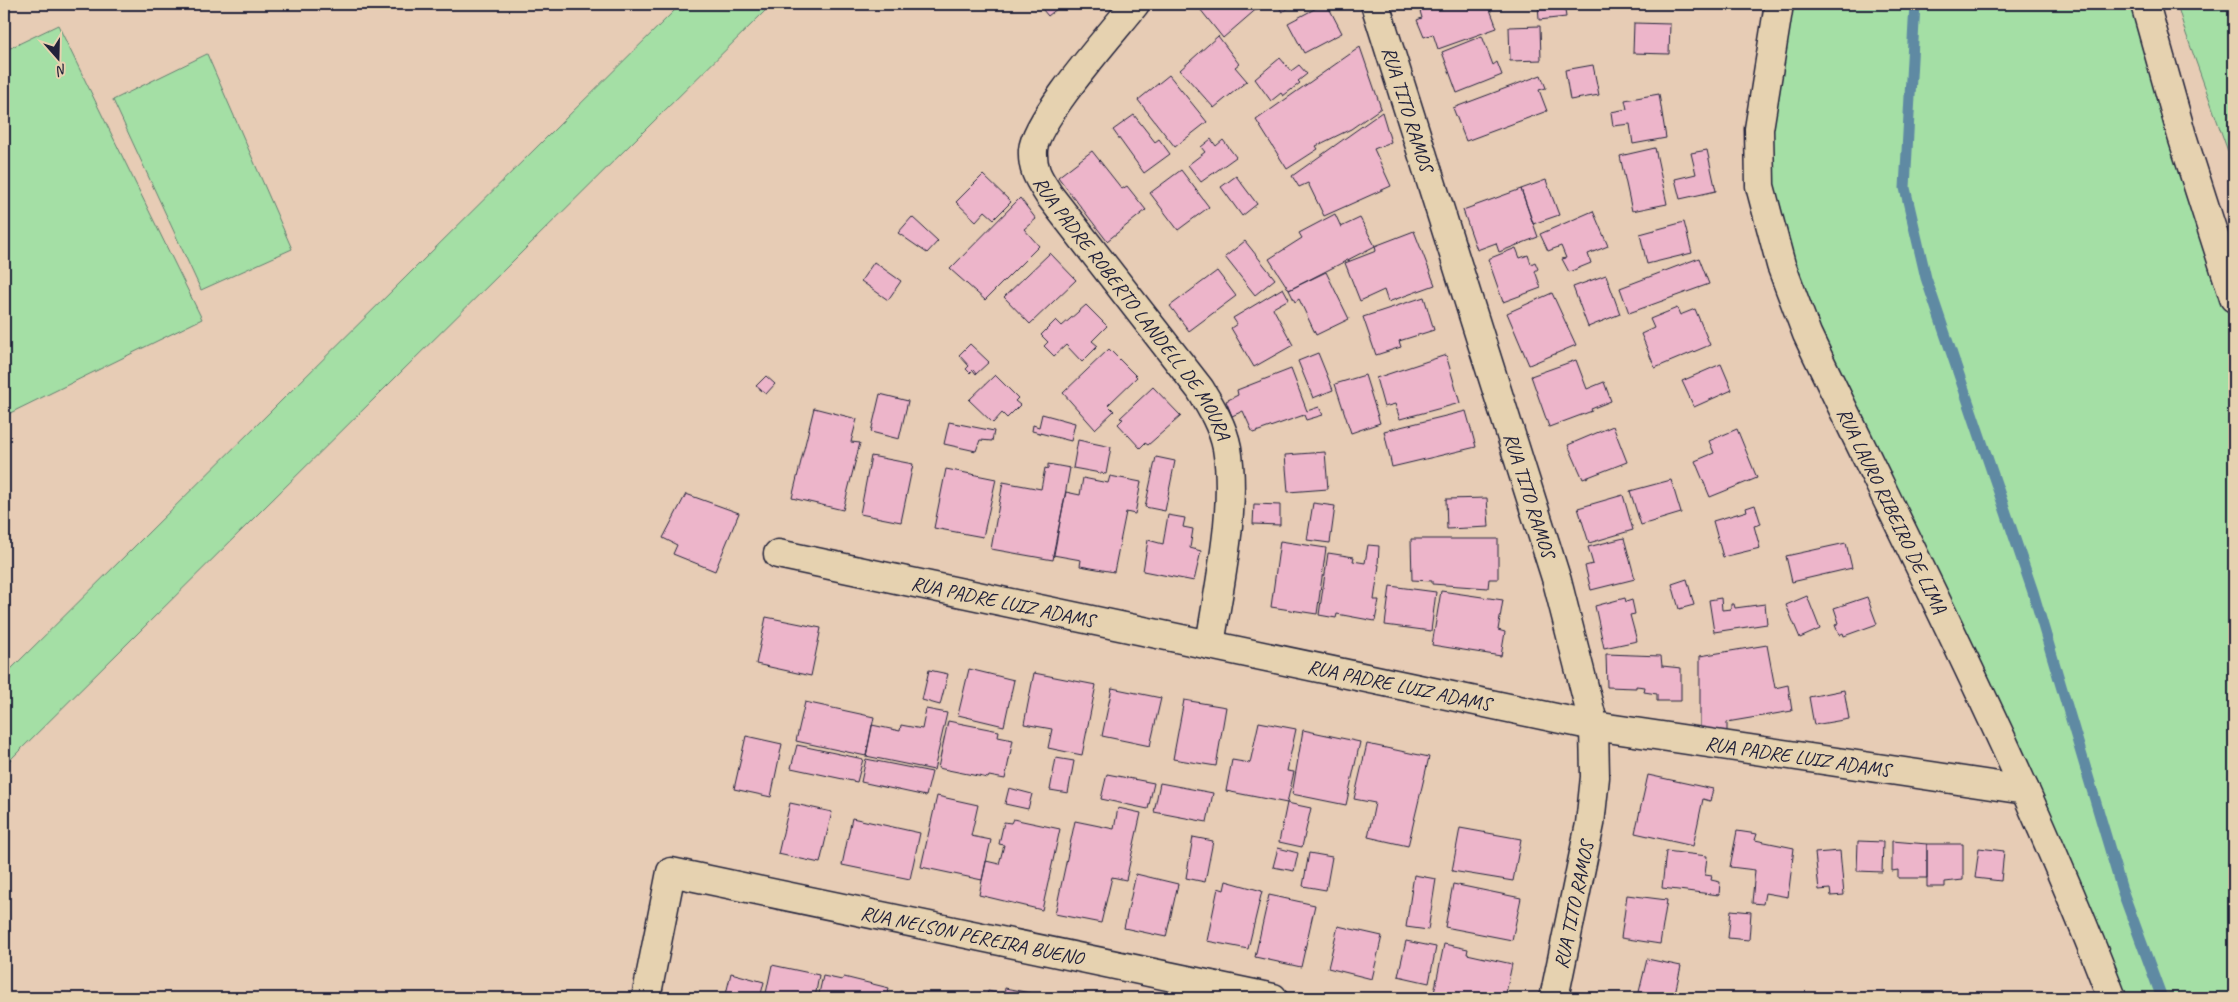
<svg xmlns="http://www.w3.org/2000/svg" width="2238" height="1002" font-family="Caveat,sans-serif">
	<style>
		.green { fill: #a4dfa5; stroke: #638070 }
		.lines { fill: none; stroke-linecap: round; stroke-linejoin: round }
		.stream { stroke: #5f8aa3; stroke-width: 11 }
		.building { fill: #edb5ca; stroke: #22223b }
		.minor-casing { stroke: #22223b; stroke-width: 31 }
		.secondary-casing { stroke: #22223b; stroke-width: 31 }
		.minor { stroke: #e6d2b0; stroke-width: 28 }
		.secondary { stroke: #e6d2b0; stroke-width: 28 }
		.labels { text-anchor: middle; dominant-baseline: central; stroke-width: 4.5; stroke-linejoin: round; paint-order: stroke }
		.street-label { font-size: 20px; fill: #22223b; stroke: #e6d2b0 }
	</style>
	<rect width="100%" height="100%" fill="#e7ccb5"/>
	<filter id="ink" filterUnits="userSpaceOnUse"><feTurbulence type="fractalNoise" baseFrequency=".02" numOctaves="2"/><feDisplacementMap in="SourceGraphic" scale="10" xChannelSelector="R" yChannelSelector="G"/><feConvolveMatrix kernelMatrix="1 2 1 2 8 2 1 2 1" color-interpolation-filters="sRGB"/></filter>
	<g filter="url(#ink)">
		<path class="green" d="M681,4H772L4,766V676Z
			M1779,4H2145L2234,298V998H2112L1807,334L1759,129Z
			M2177,4H2234V168L2185,31Z
			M58,25L202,319L4,416V51Z
			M207,54L292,249L201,290L113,100Z"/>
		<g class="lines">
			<path class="stream" d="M1915,4L1905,188L1926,278L2033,592L2122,890L2162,998"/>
		</g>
		<path class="building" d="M1038,4H1063L1048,16Z
			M1196,4H1259L1260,6L1223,38Z
			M1277,4H1296L1282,12Z
			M1324,4H1327L1342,33L1304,53L1288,23Z
			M1418,4H1488L1497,28L1438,49L1433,34L1424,37L1417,20L1422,18Z
			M1538,4H1564L1566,17L1539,20Z
			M1634,23L1670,24L1669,54L1633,53Z
			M1540,26L1541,60L1510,61L1509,27Z
			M1218,36L1239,64L1235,67L1247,81L1214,108L1180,70Z
			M1482,36L1493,65L1497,62L1502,75L1457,93L1442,52Z
			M1360,47L1381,108L1351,129L1316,146L1318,149L1287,169L1256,120Z
			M1280,58L1291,71L1299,65L1307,74L1298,81L1300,83L1283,96L1281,93L1271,101L1255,79Z
			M1593,65L1599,95L1570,100L1565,70Z
			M1169,75L1207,122L1175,147L1138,100Z
			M1541,75L1546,88L1539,90L1547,111L1466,141L1453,108Z
			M1659,94L1666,138L1633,144L1630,124L1613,126L1611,112L1627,109L1625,100Z
			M1382,112L1391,142L1374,149L1391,186L1324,216L1308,183L1299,187L1292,176Z
			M1134,115L1155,142L1159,139L1170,154L1144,173L1113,130Z
			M1211,139L1216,146L1223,140L1236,157L1201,182L1188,165L1205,152L1201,147Z
			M1655,148L1667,204L1632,211L1620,156Z
			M1707,150L1716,191L1680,199L1675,179L1696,174L1691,153Z
			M1092,151L1122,189L1127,186L1146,210L1107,241L1058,177Z
			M1181,170L1209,207L1178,230L1150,193Z
			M983,175L1011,202L994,219L985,211L976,221L956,202Z
			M1236,176L1257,204L1242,216L1221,187Z
			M1546,180L1559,215L1533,224L1521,189Z
			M1521,189L1538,237L1499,252L1496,243L1477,250L1463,210Z
			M1020,198L1036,219L1024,229L1039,246L985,300L950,269Z
			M1593,211L1608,246L1588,254L1591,263L1569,272L1562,259L1566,258L1561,246L1548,251L1540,234Z
			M1335,214L1341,227L1360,218L1375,246L1289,290L1269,259L1302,238L1299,233Z
			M912,217L938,241L927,253L898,233Z
			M1684,222L1692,253L1647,264L1640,234Z
			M1414,231L1435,285L1388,302L1384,290L1360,301L1345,263L1376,251L1375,246Z
			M1245,241L1275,279L1255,295L1225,257Z
			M1516,248L1520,258L1528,255L1531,264L1535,262L1538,269L1535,271L1541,288L1503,302L1488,259Z
			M1050,253L1076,280L1030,324L1004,297Z
			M1699,258L1709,284L1629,313L1620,288Z
			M874,262L901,281L888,300L861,281Z
			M1217,271L1236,296L1189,331L1170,306Z
			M1326,272L1349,319L1316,335L1299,299L1295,302L1289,290Z
			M1606,275L1620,314L1588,327L1573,287Z
			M1283,288L1289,299L1273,308L1293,345L1254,367L1231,328L1237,324L1233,318Z
			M1552,293L1576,345L1529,365L1507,313Z
			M1424,297L1434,330L1399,341L1401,347L1376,355L1363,317Z
			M1086,305L1107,326L1092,341L1098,346L1082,362L1066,345L1054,356L1044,346L1048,342L1041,335L1056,320L1062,326Z
			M1677,308L1680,315L1695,309L1710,345L1655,368L1641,334L1654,328L1650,319Z
			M970,344L989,362L976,374L973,370L970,373L966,369L969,366L959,355Z
			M1109,349L1137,377L1108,405L1114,411L1095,429L1063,393Z
			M1318,353L1333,390L1313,398L1298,361Z
			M1446,355L1460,403L1400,419L1395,404L1384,407L1376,378Z
			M1576,360L1587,389L1604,382L1611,401L1591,409L1592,411L1549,427L1531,376Z
			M1721,364L1732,390L1694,407L1682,381Z
			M1291,369L1307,411L1319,407L1323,415L1306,420L1304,415L1253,433L1243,411L1232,416L1226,401L1238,395L1237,390Z
			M995,375L1018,398L1015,401L1020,405L1007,418L1002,413L993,423L969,400Z
			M1365,375L1380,423L1351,433L1335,384Z
			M766,376L775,384L766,394L756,386Z
			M1153,387L1181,416L1148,445L1145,443L1140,448L1118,424L1123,419L1120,418Z
			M880,394L908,401L899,439L871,432Z
			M814,408L857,419L851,442L860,443L843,510L792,498Z
			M1466,411L1476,447L1392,467L1384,431Z
			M1042,414L1075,423L1071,441L1032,431L1033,425L1039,427Z
			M949,422L994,431L992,441L980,440L976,451L944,444Z
			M1613,426L1627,462L1583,479L1568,445Z
			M1737,429L1757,478L1710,497L1695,461L1714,453L1709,441Z
			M1078,440L1111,447L1106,474L1073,468Z
			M1325,452L1328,489L1288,492L1285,455Z
			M871,456L913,464L901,522L860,514Z
			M1156,457L1175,461L1165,511L1145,507Z
			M1048,464L1070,468L1053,560L991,549L1003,482L1041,489L1045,468L1048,469Z
			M946,469L996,479L983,537L934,528Z
			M1110,476L1141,482L1135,514L1126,512L1114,572L1080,566L1081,560L1053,555L1066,492L1080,495L1083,478L1108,483Z
			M1671,480L1681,513L1641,525L1630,491Z
			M686,494L739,513L715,571L673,554L677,545L663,538Z
			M1623,495L1633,530L1589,543L1578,508Z
			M1487,498L1489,527L1447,529L1446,499Z
			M1313,503L1335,506L1330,543L1307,540Z
			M1254,504L1280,505V525L1253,524Z
			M1755,505L1761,524L1754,526L1760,548L1723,557L1713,521L1747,511L1746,508Z
			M1168,515L1185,518L1183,527L1193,529L1190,548L1201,551L1194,581L1143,571L1148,540L1163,544Z
			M1624,538L1635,579L1591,590L1585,566L1593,564L1588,547Z
			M1411,539H1498V579H1489L1488,588L1432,584V581L1412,580Z
			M1280,541L1326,548L1317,614L1271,607Z
			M1846,543L1852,568L1792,582L1786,556Z
			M1368,545L1379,546L1378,565H1379L1374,600H1379L1375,621L1337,614L1336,618L1319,615L1328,553L1354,557L1353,561L1365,563Z
			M1687,579L1694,605L1679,609L1672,584Z
			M1390,586L1436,592L1431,631L1385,625Z
			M1441,591L1503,600L1498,630L1505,632L1501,656L1432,645Z
			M1807,596L1820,629L1800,638L1786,605Z
			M1867,597L1877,624L1844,636L1843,633L1839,635L1835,625L1839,623L1834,608Z
			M1625,598L1626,602L1632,600L1635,614L1630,615L1637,641L1604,648L1595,606Z
			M1721,598L1722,610L1731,609V604H1734L1735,608L1765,604L1767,624L1714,632L1709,600Z
			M766,617L821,628L811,676L756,664Z
			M1767,645L1775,688L1788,685L1792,711L1727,722V733L1700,729V656Z
			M1606,654L1661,656L1662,666L1681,668V701H1657V694L1644,692L1645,687L1636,686V688L1607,687Z
			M969,669L1014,680L1004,726L958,715Z
			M929,670L948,674L940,705L922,700Z
			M1034,673L1096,685L1082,755L1048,748L1052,729L1024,724Z
			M1112,688L1161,698L1150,746L1102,736Z
			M1844,690L1849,719L1814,725L1809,697Z
			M1184,700L1226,707L1216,766L1173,759Z
			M805,702L874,717L866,756L796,741Z
			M926,709L947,713L934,770L866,756L872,725L900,731L901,725L922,729Z
			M948,721L999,731L998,737L1013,740L1005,779L989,776L988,778L938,768Z
			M1259,722L1296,729L1287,771L1294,772L1287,803L1226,791L1232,760L1250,763Z
			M1303,730L1360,742L1346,805L1292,794Z
			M746,736L782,744L771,797L734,789Z
			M1367,744L1429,757L1408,846L1368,837L1375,803L1354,799Z
			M797,745L863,759L857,782L791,768Z
			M1056,758L1074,761L1068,793L1050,790Z
			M866,759L932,772L926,796L861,782Z
			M1107,774L1154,783L1148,809L1101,799Z
			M1648,775L1713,789L1710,801L1703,799L1693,846L1635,833Z
			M1160,783L1213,793L1207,822L1154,812Z
			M1009,788L1032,794L1028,809L1005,804Z
			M937,796L978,805L971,836L991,840L982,880L921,867Z
			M790,803L832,812L820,863L778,854Z
			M1287,803L1311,808L1302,847L1279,842Z
			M1118,808L1141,813L1126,880L1112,877L1101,923L1055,914L1075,821L1114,829Z
			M852,818L920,833L910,879L842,865Z
			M1013,819L1060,829L1042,910L979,895L986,861L999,864L1004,845L999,844L1004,822L1011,823Z
			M1460,828L1521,839L1513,881L1452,871Z
			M1737,831L1757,834L1755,840L1794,848L1788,897L1765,893L1763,904L1752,903L1755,870L1730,867Z
			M1193,837L1213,841L1205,882L1186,878Z
			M1858,841L1883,842L1882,872L1857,871Z
			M1892,841L1927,844V878H1898V870L1892,871Z
			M1927,844H1963V880L1945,882V887H1927Z
			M1278,848L1298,853L1294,871L1273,867Z
			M1979,848L2004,851L2001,881L1975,878Z
			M1666,851L1707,856L1705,875L1712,876L1711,880L1720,882L1719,895L1662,888Z
			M1840,851L1844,895L1831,896L1830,889L1819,890L1815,853Z
			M1309,853L1332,857L1326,890L1303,886Z
			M1136,874L1178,884L1166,937L1124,928Z
			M1414,875L1436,879L1428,930L1406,927Z
			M1226,881L1262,891L1248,949L1207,941L1218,888L1224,890Z
			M1453,884L1521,898L1512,940L1445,927Z
			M1269,895L1315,905L1301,967L1255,957Z
			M1627,895L1667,900L1660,944L1621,938Z
			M1731,910L1751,912L1749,940L1728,938Z
			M1338,926L1382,936L1372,979L1328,968Z
			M1406,941L1436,947L1429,983L1398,976Z
			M1444,944L1468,949L1467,954L1512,964L1505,998H1433Z
			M1647,959L1681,966L1674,998L1639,992Z
			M772,965L819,975L815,998H765Z
			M731,973L764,982L760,998H725Z
			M823,976L842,980L844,977L889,988L887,998H818Z
			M1005,988L1030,993L1029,998H986L988,991L1004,995Z
			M900,991L932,998H898Z"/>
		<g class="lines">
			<defs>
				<g id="minor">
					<path id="s1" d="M1135,4C1113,32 1035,119 1033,150C1032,170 1039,179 1049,195L1200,389C1211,407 1223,427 1227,448C1237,508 1219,585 1210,645"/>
					<path id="s2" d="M1375,4L1557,581L1594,726L1595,777L1590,824L1554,998"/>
					<path id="s3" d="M1779,4L1759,129L1760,186L1781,265L1807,334C1912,554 2025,771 2112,998"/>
					<path id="s4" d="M778,554L1594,726L2025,790"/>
					<path id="s5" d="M646,998L671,872L1273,998"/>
				</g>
				<path id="secondary" d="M2145,4L2182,136L2234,298"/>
			</defs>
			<use href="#minor" class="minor-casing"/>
			<use href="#secondary" class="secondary-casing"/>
			<use href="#minor" class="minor"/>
			<use href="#secondary" class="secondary"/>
		</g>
	</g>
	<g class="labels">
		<g class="street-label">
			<text stroke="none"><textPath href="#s2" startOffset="110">RUA TITO RAMOS</textPath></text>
			<text stroke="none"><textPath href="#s1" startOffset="369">RUA PADRE ROBERTO LANDELL DE MOURA</textPath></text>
			<text stroke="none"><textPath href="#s2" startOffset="515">RUA TITO RAMOS</textPath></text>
			<text stroke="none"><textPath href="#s3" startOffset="535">RUA LAURO RIBEIRO DE LIMA</textPath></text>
			<text stroke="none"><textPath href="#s4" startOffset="230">RUA PADRE LUIZ ADAMS</textPath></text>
			<text stroke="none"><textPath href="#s4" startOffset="635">RUA PADRE LUIZ ADAMS</textPath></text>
			<text stroke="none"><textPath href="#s4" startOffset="1040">RUA PADRE LUIZ ADAMS</textPath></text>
			<text transform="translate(1574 905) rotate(-78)">RUA TITO RAMOS</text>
			<text stroke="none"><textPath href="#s5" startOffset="436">RUA NELSON PEREIRA BUENO</textPath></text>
		</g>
	</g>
	<rect width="2238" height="1002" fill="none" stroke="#e6d2b0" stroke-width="20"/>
	<rect x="10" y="10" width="2218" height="982" fill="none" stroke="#22223b" stroke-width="2" filter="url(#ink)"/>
	<g transform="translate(58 58) rotate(160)" stroke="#e6d2b0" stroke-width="4" paint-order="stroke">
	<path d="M0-4L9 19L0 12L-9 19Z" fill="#22223b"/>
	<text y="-8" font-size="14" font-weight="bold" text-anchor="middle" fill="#22223b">N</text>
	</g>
</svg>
